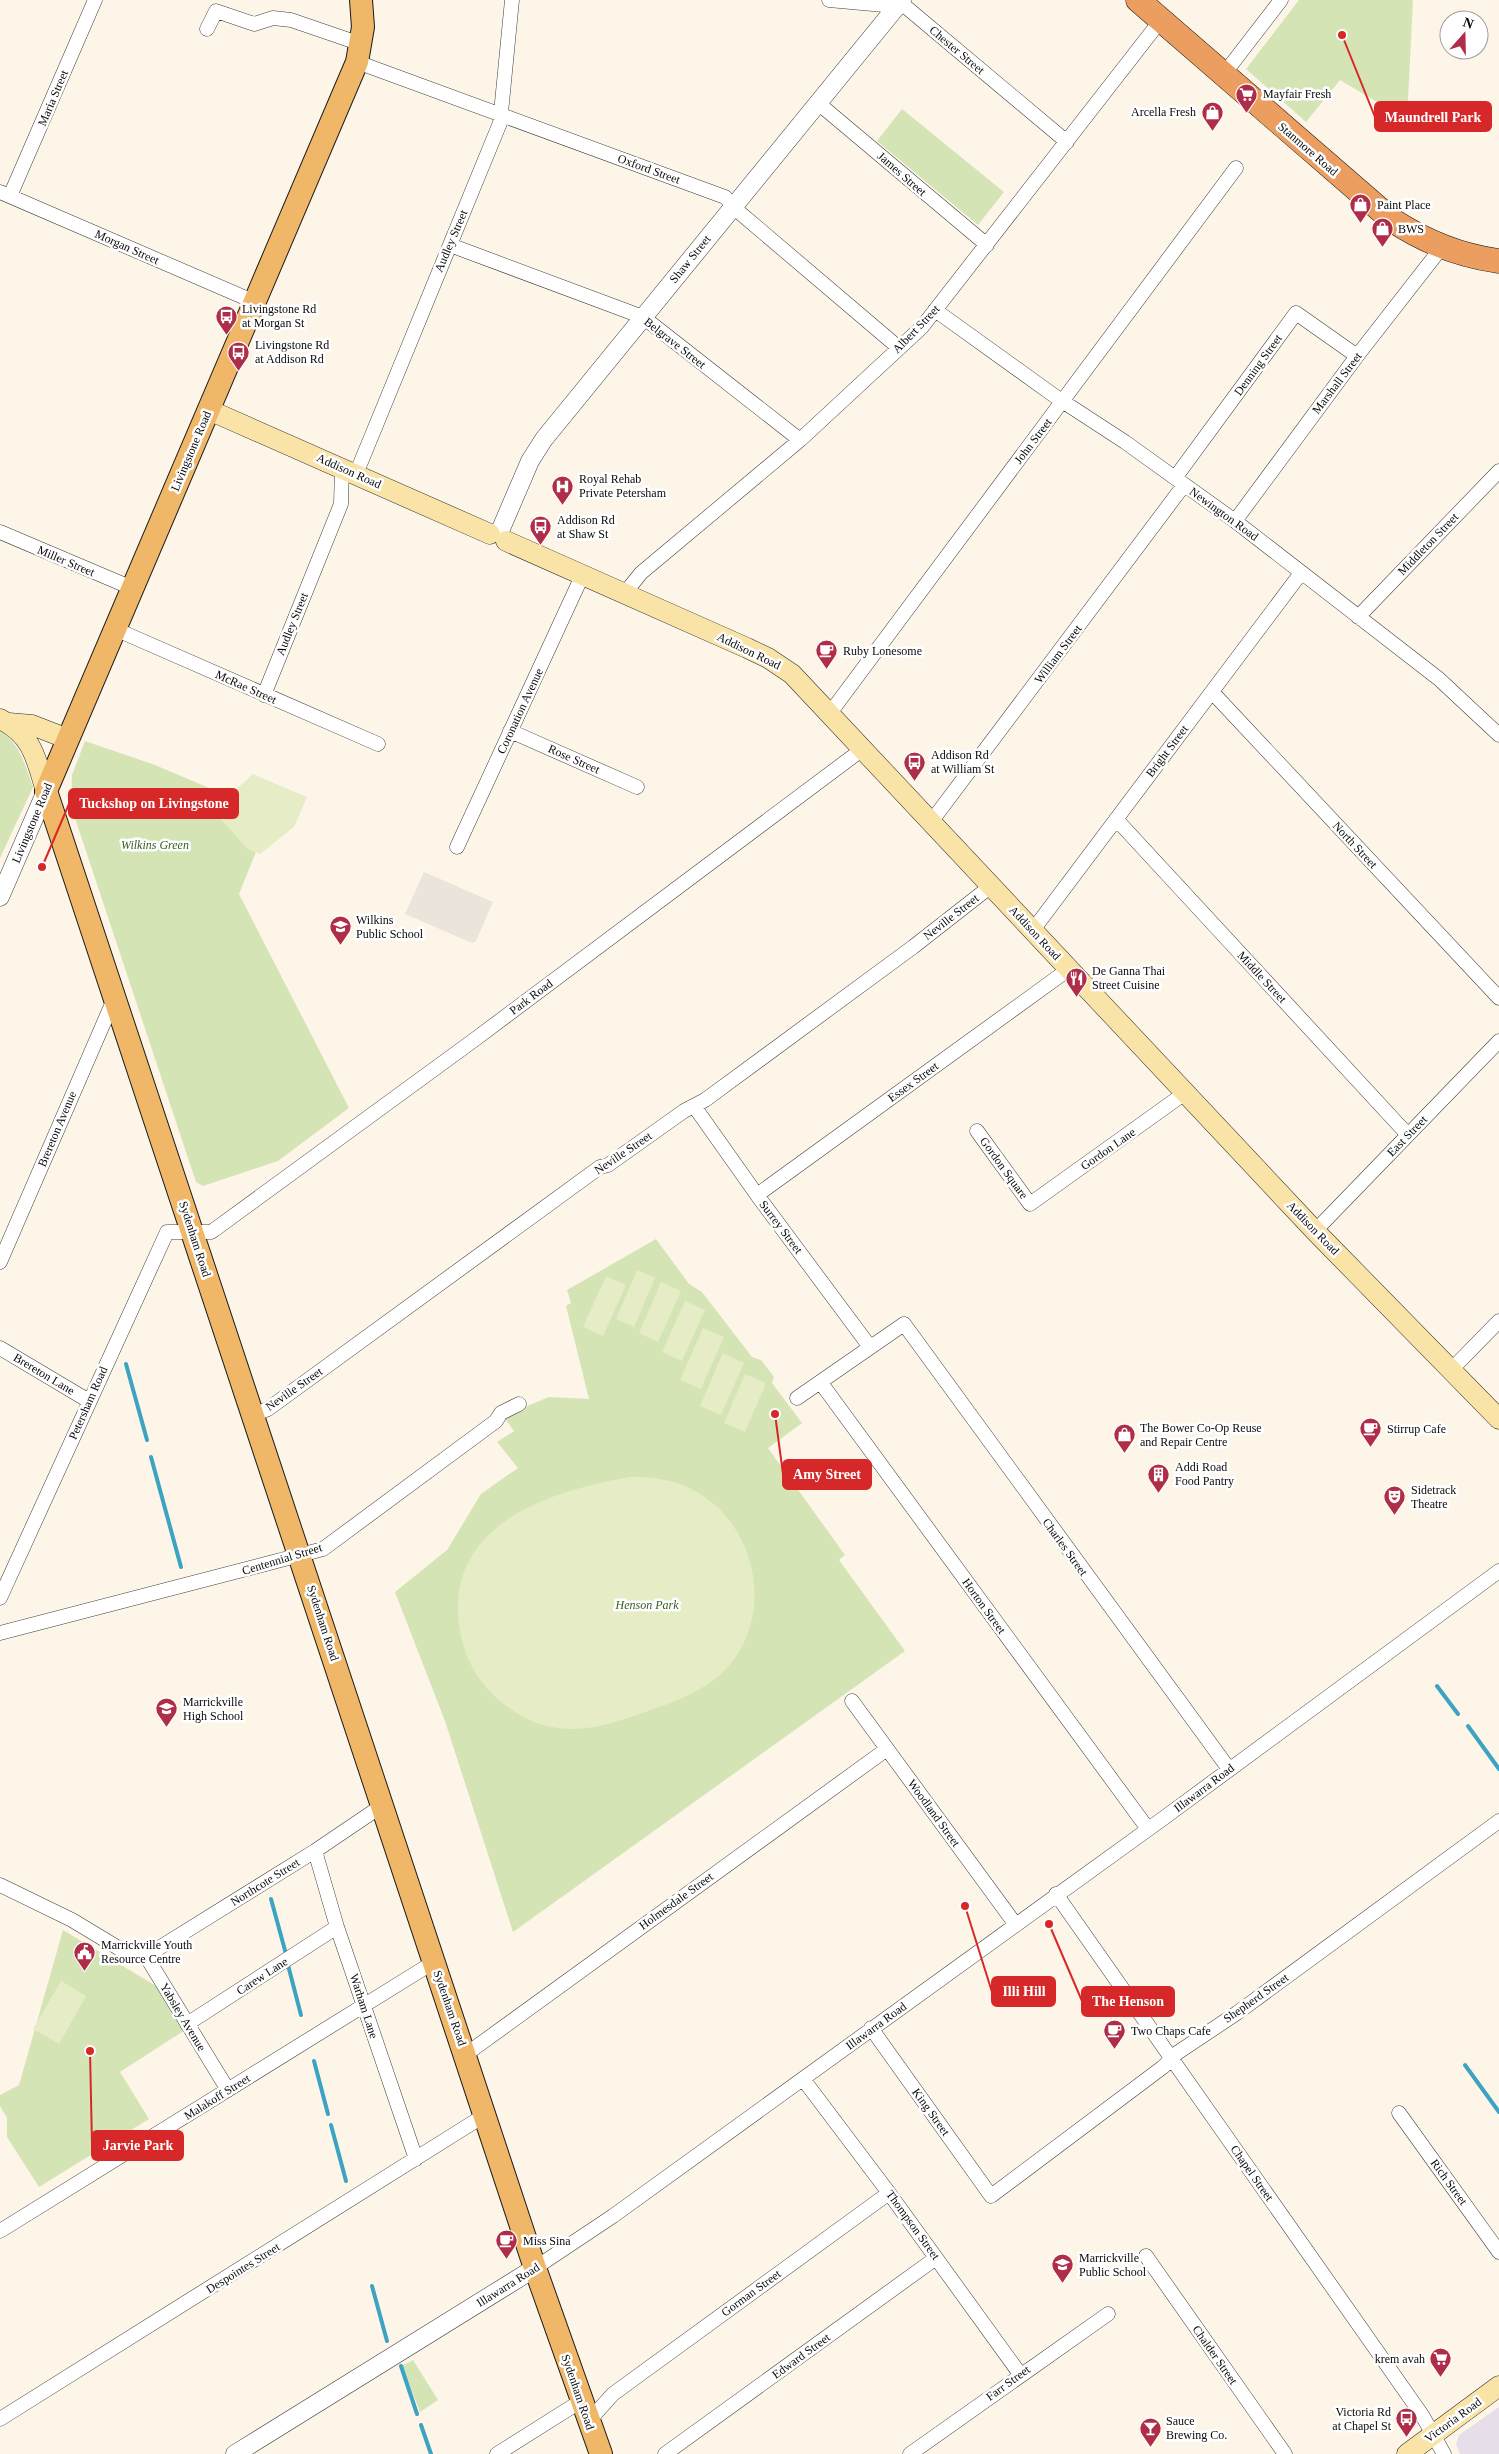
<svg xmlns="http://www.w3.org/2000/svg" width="1499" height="2454" font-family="Georgia,serif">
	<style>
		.industrial { fill: #e6dee9 }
		.green { fill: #d5e4b5 }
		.pitch { fill: #e5ecc6 }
		.plaza { fill: #ebe4da }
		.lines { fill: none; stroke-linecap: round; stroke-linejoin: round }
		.stream { stroke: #3da3c3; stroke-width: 4 }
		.minor-casing { stroke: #3d3d3d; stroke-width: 15 }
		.tertiary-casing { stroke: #3d3d3d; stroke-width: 19 }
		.secondary-casing { stroke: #2c2c2c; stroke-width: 21 }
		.primary-casing { stroke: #1b1b1b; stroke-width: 24 }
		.trunk-casing { stroke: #1b1b1b; stroke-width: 25 }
		.minor { stroke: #fff; stroke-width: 14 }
		.tertiary { stroke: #fff; stroke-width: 18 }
		.secondary { stroke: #f9e3a7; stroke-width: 20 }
		.primary { stroke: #efb767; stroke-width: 22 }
		.trunk { stroke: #ec9e60; stroke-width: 24 }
		.labels { text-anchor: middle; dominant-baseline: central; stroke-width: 5; stroke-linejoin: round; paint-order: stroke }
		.street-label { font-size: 12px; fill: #0a0a0a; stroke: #fff }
		.poi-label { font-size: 12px; fill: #0a0a0a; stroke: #fff; text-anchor: start }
		.park-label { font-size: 12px; font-style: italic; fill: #365c20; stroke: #fff }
		.leader { fill: none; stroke: #d62828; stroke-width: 2 }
		.callout-dot { fill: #d62828; stroke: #fff; stroke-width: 2 }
		.callout { fill: #d62828; stroke: #d62828; stroke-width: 2 }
		.callout-label { font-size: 14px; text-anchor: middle; font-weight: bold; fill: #fff }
	</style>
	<rect width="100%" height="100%" fill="#fdf6e8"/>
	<path class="industrial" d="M1499,2407V2454H1460L1456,2444L1459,2435Z"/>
	<path class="green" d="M1299,0H1413L1408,101L1377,102L1340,80L1306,122L1246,69Z
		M902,109L1004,192L978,225L877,141Z
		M0,730C20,744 25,765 33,787L0,858Z
		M85,741L155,765L228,796L213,810L248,849L256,852L239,894L349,1108L278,1161L203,1186L196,1182L71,806L72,775Z
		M656,1239L689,1284L702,1292L752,1357L761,1360L774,1377L772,1383L802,1423L768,1448L845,1555L839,1560L905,1651L513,1932L445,1721L395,1592L447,1550L481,1494L518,1468L497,1442L514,1431L503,1416L549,1397L589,1399L566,1306L571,1303L567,1290Z
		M63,1930L161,1989L185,2030L120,2072L149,2119L39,2187L7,2137V2118L0,2106V2095L19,2085Z
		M413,2360L438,2400L420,2412L402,2366Z"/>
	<path class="pitch" d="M253,774L307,797L294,827L260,854L248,849L213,810Z
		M637,1270L655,1278L634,1327L616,1319Z
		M606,1276L626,1285L603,1336L583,1327Z
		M661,1282L681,1291L658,1342L639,1333Z
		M685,1301L705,1310L682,1361L662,1352Z
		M703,1328L724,1337L701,1389L680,1380Z
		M723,1353L744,1363L721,1415L700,1406Z
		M745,1374L766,1383L745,1432L724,1423Z
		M630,1477C652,1477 673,1479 693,1490C752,1520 774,1603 735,1658C710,1693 669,1703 631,1717C595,1730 557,1736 522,1716C491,1699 468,1671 461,1636C439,1527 544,1492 630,1477Z
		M61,1981L86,1996L59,2044L33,2029Z"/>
	<path class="plaza" d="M424,872L493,902L476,941L472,943L405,914Z"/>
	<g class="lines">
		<path class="stream" d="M126,1364L147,1440
			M151,1457L181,1567
			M1437,1686L1458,1714
			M1468,1726L1499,1769
			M271,1899L286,1954
			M288,1965L301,2015
			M314,2061L328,2114
			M1465,2065L1499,2112
			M331,2125L346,2181
			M372,2286L387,2341
			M401,2366L417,2414
			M421,2425L431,2454"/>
		<defs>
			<path id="minor" d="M829,0L906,7L1067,142
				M207,29L216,11L254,24L273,18L291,20L361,44
				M357,62L725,197L739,212L899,348
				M1224,74L1281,0
				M818,103L987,245
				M0,192L255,302
				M10,196L95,0
				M450,245L643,317L800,440
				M935,310L1056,397L1125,442L1235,521L1439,679L1499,735
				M356,474L500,123L512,0
				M1175,478L1296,313L1357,356
				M1235,521L1357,356L1442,247
				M0,532L132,588
				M625,593L641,573L800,440L922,327L1161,20
				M1358,617L1499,471
				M115,629L378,744
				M1212,692L1499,998
				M264,695L341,504L342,468
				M830,713L1236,168
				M510,731L637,787
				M1116,819L1408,1135
				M931,822L1184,485
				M457,847L583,574
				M1033,930L1301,573
				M694,1106L757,1195L870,1347
				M977,1131L1030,1204L1185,1093
				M757,1195L1069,969
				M1315,1231L1499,1041
				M0,1262L115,997
				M0,1348L89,1401
				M1451,1370L1499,1321
				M821,1383L1148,1829
				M797,1398L904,1324L1229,1769
				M253,1415L268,1409L600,1167L608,1165L684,1111L705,1100L913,947L991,886
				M0,1598L167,1232H211L214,1230L474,1040L864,748
				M0,1633L323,1549L496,1421L501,1413L519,1404
				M852,1701L1016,1925
				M315,1851L337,1927L416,2159
				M0,1885L72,1920L125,1952L146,1956
				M1056,1894L1422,2415L1444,2454
				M146,1956L315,1851L383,1805
				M146,1956L228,2090
				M187,2024L337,1927
				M871,2028L991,2196L1163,2067L1177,2053L1237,2013L1499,1821
				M465,2055L887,1749
				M803,2079L889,2193L1020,2374
				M1399,2113L1499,2252
				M0,2231L434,1962
				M1146,2256L1285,2454
				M535,2268L613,2216L1161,1820L1499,1571
				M0,2419L485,2115
				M590,2425L595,2414L613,2394L889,2193
				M497,2454L581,2401
				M665,2454L936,2258
				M910,2454L1108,2314"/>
			<path id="tertiary" d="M500,531L530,461L544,439L902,0
				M0,897L46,791
				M235,2454L535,2268"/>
			<path id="secondary" d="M209,410L490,534
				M506,541L747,648L768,658L792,674L1315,1231L1499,1419
				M0,719C33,735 36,759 46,791
				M9,723L32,725L68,739
				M1407,2454L1499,2386"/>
			<path id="primary" d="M361,0L363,27L357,62L46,791L535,2268L601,2454"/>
			<path id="trunk" d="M1138,0L1392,220C1424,241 1460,256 1499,261"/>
		</defs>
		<use href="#minor" class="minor-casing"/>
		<use href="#tertiary" class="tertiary-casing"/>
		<use href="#secondary" class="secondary-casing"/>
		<use href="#primary" class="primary-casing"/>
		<use href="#trunk" class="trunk-casing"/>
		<use href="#minor" class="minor"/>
		<use href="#tertiary" class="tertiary"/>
		<use href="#secondary" class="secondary"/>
		<use href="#primary" class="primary"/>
		<use href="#trunk" class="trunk"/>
	</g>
	<defs>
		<symbol id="supermarket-pin" viewBox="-11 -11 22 30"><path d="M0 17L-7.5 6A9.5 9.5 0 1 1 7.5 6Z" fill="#af2d48" stroke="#fff"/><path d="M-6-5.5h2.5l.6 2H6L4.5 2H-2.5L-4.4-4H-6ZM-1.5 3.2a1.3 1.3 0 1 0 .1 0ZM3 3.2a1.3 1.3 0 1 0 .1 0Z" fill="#fff"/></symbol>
		<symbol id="shop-pin" viewBox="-11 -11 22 30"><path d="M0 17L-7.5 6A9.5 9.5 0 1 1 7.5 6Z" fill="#af2d48" stroke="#fff"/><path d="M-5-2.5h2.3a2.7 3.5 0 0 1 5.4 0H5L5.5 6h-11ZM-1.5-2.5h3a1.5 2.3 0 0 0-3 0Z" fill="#fff"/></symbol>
		<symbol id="bus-pin" viewBox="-11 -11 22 30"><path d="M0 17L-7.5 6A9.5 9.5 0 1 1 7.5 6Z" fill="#af2d48" stroke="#fff"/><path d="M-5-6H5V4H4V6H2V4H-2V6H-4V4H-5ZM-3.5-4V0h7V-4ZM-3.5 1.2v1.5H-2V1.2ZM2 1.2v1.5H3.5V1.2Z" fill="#fff"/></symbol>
		<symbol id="hospital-pin" viewBox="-11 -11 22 30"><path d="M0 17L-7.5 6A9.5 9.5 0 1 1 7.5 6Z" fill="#af2d48" stroke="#fff"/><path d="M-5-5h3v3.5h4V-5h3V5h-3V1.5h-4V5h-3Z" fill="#fff"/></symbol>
		<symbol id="cafe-pin" viewBox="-11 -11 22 30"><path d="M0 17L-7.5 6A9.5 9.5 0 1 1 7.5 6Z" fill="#af2d48" stroke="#fff"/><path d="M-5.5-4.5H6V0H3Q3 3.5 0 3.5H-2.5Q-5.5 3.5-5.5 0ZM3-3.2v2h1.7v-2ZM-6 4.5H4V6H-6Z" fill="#fff"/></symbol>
		<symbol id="school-pin" viewBox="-11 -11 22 30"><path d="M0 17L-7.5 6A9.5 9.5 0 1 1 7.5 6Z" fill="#af2d48" stroke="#fff"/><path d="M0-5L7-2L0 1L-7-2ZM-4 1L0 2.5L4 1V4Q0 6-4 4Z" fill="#fff"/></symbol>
		<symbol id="restaurant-pin" viewBox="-11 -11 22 30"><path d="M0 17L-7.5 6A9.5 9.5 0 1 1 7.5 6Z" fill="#af2d48" stroke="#fff"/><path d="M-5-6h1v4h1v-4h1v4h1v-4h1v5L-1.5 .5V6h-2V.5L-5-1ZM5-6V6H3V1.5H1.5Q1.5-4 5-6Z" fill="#fff"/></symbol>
		<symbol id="building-pin" viewBox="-11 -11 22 30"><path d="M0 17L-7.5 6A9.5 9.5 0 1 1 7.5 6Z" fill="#af2d48" stroke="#fff"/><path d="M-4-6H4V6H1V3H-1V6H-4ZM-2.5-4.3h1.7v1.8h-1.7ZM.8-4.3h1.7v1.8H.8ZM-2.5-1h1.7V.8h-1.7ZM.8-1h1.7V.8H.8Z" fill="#fff"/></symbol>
		<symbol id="theatre-pin" viewBox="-11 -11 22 30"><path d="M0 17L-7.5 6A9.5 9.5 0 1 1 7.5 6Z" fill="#af2d48" stroke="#fff"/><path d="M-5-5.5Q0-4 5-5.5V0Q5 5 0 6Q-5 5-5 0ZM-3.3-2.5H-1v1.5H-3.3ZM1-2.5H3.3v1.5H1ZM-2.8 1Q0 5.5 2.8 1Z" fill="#fff"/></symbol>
		<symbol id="civic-pin" viewBox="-11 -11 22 30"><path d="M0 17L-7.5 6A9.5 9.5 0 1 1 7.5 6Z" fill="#af2d48" stroke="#fff"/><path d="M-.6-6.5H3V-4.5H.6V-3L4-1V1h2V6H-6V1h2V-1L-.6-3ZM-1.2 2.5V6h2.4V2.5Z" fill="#fff"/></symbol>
		<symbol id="bar-pin" viewBox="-11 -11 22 30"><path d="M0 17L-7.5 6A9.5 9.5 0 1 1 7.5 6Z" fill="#af2d48" stroke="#fff"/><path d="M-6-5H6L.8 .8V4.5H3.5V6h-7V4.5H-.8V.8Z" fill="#fff"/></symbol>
	</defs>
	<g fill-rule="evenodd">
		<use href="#supermarket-pin" x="1234" y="82" width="25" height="34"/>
		<use href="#shop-pin" x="1200" y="100" width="25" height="34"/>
		<use href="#shop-pin" x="1348" y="192" width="25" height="34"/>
		<use href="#shop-pin" x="1370" y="216" width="25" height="34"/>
		<use href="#bus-pin" x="214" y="304" width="25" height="34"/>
		<use href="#bus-pin" x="226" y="340" width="25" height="34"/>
		<use href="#hospital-pin" x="550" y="474" width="25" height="34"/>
		<use href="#bus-pin" x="528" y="514" width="25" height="34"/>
		<use href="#cafe-pin" x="814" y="638" width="25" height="34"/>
		<use href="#bus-pin" x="902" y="750" width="25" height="34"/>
		<use href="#school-pin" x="328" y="914" width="25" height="34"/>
		<use href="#restaurant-pin" x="1064" y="966" width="25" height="34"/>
		<use href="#cafe-pin" x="1358" y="1416" width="25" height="34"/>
		<use href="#shop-pin" x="1112" y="1422" width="25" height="34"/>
		<use href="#building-pin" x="1146" y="1462" width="25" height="34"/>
		<use href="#theatre-pin" x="1382" y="1484" width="25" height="34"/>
		<use href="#school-pin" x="154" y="1696" width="25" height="34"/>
		<use href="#civic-pin" x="72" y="1940" width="25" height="34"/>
		<use href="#cafe-pin" x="1102" y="2018" width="25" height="34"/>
		<use href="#cafe-pin" x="494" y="2228" width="25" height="34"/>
		<use href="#school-pin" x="1050" y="2252" width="25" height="34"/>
		<use href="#supermarket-pin" x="1428" y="2346" width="25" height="34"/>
		<use href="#bus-pin" x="1394" y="2406" width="25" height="34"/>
		<use href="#bar-pin" x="1138" y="2416" width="25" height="34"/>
	</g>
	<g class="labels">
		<g class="street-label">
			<text transform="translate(957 50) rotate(40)">Chester Street</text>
			<text transform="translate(53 98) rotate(-67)">Maria Street</text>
			<text transform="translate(1308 149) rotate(41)">Stanmore Road</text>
			<text transform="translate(649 169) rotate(20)">Oxford Street</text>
			<text transform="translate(902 174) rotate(41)">James Street</text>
			<text transform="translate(451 241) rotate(-67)">Audley Street</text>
			<text transform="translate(127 247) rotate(24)">Morgan Street</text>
			<text transform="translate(690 259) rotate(-51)">Shaw Street</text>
			<text transform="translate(916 329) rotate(-46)">Albert Street</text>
			<text transform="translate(675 343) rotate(38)">Belgrave Street</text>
			<text transform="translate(1258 365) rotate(-54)">Denning Street</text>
			<text transform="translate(1337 383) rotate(-53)">Marshall Street</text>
			<text transform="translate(1033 441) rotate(-53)">John Street</text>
			<text transform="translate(191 451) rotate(-67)">Livingstone Road</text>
			<text transform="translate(349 471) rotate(24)">Addison Road</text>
			<text transform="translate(1224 514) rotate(36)">Newington Road</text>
			<text transform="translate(1428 544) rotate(-46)">Middleton Street</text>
			<text transform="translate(66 561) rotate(23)">Miller Street</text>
			<text transform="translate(292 624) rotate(-68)">Audley Street</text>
			<text transform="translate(749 651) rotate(26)">Addison Road</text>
			<text transform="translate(1058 654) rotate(-53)">William Street</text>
			<text transform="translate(246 687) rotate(24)">McRae Street</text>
			<text transform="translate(520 711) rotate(-65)">Coronation Avenue</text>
			<text transform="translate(1167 751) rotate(-53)">Bright Street</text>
			<text transform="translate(574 759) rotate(24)">Rose Street</text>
			<text transform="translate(32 823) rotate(-67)">Livingstone Road</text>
			<text transform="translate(1355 845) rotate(47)">North Street</text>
			<text transform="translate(951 917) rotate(-38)">Neville Street</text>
			<text transform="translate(1035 933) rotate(47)">Addison Road</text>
			<text transform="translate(1262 977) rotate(47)">Middle Street</text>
			<text transform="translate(531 997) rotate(-37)">Park Road</text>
			<text transform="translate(913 1082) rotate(-36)">Essex Street</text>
			<text transform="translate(57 1129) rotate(-67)">Brereton Avenue</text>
			<text transform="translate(1407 1136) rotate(-46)">East Street</text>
			<text transform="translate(1108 1149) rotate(-35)">Gordon Lane</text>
			<text transform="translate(623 1153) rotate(-34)">Neville Street</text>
			<text transform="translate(1004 1168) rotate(54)">Gordon Square</text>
			<text transform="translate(781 1227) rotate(53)">Surrey Street</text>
			<text transform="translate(1313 1228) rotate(46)">Addison Road</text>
			<text transform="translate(195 1239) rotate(72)">Sydenham Road</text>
			<text transform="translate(44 1374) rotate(31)">Brereton Lane</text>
			<text transform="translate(294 1389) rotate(-35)">Neville Street</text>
			<text transform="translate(88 1403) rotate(-66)">Petersham Road</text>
			<text transform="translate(1065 1547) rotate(54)">Charles Street</text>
			<text transform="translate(282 1559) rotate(-17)">Centennial Street</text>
			<text transform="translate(984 1606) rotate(54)">Horton Street</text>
			<text transform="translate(323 1623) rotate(72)">Sydenham Road</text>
			<text transform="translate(1204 1788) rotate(-37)">Illawarra Road</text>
			<text transform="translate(934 1813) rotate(54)">Woodland Street</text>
			<text transform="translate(265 1882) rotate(-32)">Northcote Street</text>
			<text transform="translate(676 1901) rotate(-36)">Holmesdale Street</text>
			<text transform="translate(262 1976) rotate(-33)">Carew Lane</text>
			<text transform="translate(1256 1998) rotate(-35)">Shepherd Street</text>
			<text transform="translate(364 2006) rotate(72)">Warham Lane</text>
			<text transform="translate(450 2008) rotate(71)">Sydenham Road</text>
			<text transform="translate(183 2017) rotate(59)">Yabsley Avenue</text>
			<text transform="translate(876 2026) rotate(-36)">Illawarra Road</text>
			<text transform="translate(217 2097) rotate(-32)">Malakoff Street</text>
			<text transform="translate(931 2112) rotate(54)">King Street</text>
			<text transform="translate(1252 2173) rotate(55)">Chapel Street</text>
			<text transform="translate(1449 2182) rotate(54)">Rich Street</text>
			<text transform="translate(913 2225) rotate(54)">Thompson Street</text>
			<text transform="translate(243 2268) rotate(-32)">Despointes Street</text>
			<text transform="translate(508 2285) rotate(-32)">Illawarra Road</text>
			<text transform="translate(751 2293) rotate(-36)">Gorman Street</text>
			<text transform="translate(1215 2355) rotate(55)">Chalder Street</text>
			<text transform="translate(801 2356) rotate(-36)">Edward Street</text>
			<text transform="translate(1008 2383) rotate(-36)">Farr Street</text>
			<text transform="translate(578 2392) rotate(71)">Sydenham Road</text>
			<text transform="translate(1453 2420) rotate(-36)">Victoria Road</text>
		</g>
		<g class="poi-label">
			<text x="1263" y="94">Mayfair Fresh</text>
			<text x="1196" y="112" text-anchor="end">Arcella Fresh</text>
			<text x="1377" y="205">Paint Place</text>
			<text x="1398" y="229">BWS</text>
			<text x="242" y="309">Livingstone Rd<tspan x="242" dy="14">at Morgan St</tspan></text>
			<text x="255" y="345">Livingstone Rd<tspan x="255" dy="14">at Addison Rd</tspan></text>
			<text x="579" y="479">Royal Rehab<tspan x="579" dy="14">Private Petersham</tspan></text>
			<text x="557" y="520">Addison Rd<tspan x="557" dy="14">at Shaw St</tspan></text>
			<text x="843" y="651">Ruby Lonesome</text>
			<text x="931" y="755">Addison Rd<tspan x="931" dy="14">at William St</tspan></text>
			<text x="356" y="920">Wilkins<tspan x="356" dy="14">Public School</tspan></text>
			<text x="1092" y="971">De Ganna Thai<tspan x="1092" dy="14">Street Cuisine</tspan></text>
			<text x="1140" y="1428">The Bower Co-Op Reuse<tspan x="1140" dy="14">and Repair Centre</tspan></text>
			<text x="1387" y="1429">Stirrup Cafe</text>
			<text x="1175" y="1467">Addi Road<tspan x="1175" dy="14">Food Pantry</tspan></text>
			<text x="1411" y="1490">Sidetrack<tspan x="1411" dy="14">Theatre</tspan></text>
			<text x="183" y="1702">Marrickville<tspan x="183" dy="14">High School</tspan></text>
			<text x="101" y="1945">Marrickville Youth<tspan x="101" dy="14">Resource Centre</tspan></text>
			<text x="1131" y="2031">Two Chaps Cafe</text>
			<text x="523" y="2241">Miss Sina</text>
			<text x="1079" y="2258">Marrickville<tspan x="1079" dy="14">Public School</tspan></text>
			<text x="1425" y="2359" text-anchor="end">krem avah</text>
			<text x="1391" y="2412" text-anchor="end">Victoria Rd<tspan x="1391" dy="14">at Chapel St</tspan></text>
			<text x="1166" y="2421">Sauce<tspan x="1166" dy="14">Brewing Co.</tspan></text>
		</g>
		<g class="park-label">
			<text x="155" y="845">Wilkins Green</text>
			<text x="647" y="1605">Henson Park</text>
		</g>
	</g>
	<path class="leader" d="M1342 35L1375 117M42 867L69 804M775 1414L783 1474M965 1906L992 1992M1049 1924L1082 2001M90 2051L92 2145"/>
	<g class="callout-dot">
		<circle cx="1342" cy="35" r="5"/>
		<circle cx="42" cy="867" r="5"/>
		<circle cx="775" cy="1414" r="5"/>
		<circle cx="965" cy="1906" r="5"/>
		<circle cx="1049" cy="1924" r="5"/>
		<circle cx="90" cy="2051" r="5"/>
	</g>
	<g class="callout">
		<rect x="1375" y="102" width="116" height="29" rx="5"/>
		<rect x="69" y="789" width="169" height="29" rx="5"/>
		<rect x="783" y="1460" width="88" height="29" rx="5"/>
		<rect x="992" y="1977" width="63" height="29" rx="5"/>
		<rect x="1082" y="1987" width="92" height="29" rx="5"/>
		<rect x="92" y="2131" width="91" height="29" rx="5"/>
	</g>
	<g class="callout-label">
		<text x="1433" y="122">Maundrell Park</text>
		<text x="154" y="808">Tuckshop on Livingstone</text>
		<text x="827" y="1479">Amy Street</text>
		<text x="1024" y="1996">Illi Hill</text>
		<text x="1128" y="2006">The Henson</text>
		<text x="138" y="2150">Jarvie Park</text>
	</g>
	<g transform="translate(1464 35) rotate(20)"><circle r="24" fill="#ffffff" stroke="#9d9d9d"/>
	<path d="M0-4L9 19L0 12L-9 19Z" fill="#af2d48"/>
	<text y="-8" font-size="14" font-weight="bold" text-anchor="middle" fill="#0a0a0a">N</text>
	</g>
</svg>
